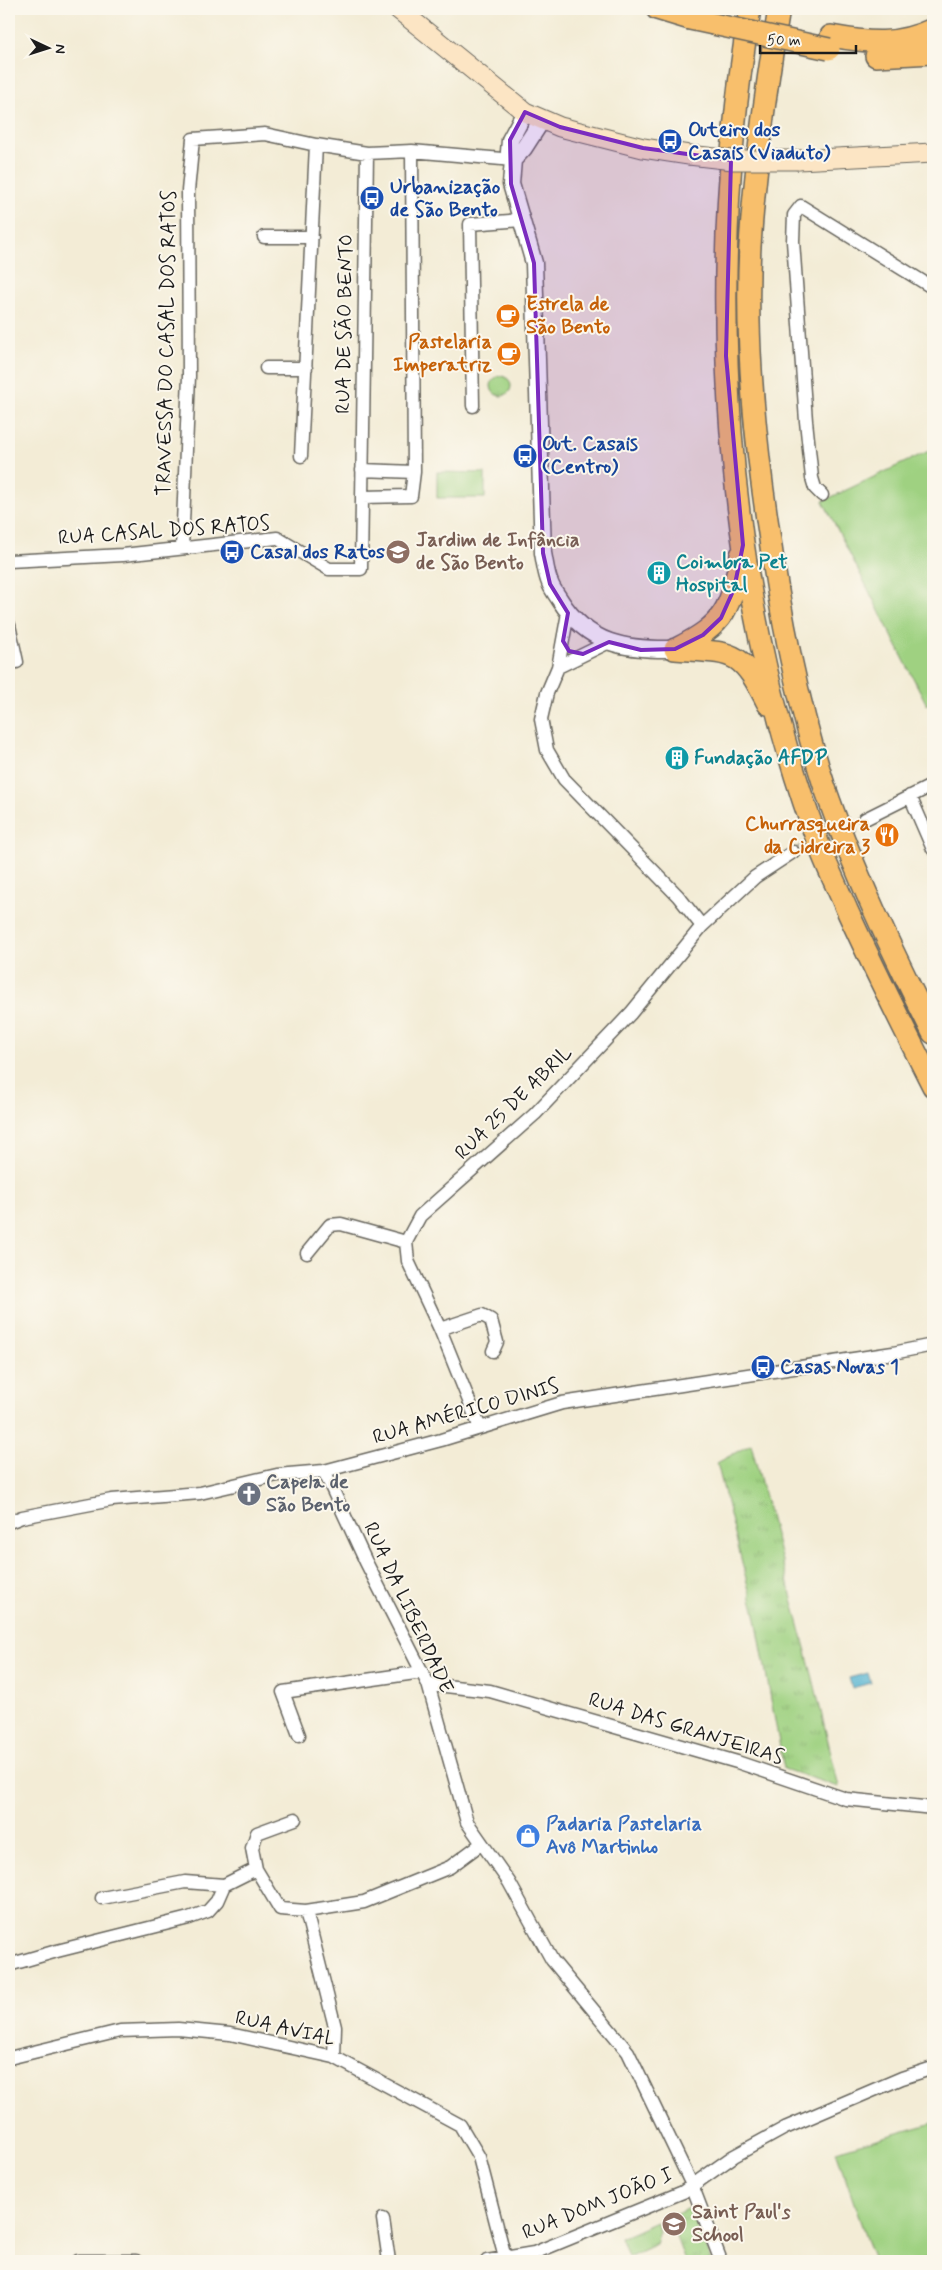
<svg xmlns="http://www.w3.org/2000/svg" width="942" height="2270" font-family="Mynerve,sans-serif">
	<style>
		.grass { fill: url(#grass-tufts); stroke: #5e764e }
		.pitch { fill: #9fd181; stroke: #5e764e }
		.water { fill: #52b3d1; stroke: #376876 }
		.lines { fill: none; stroke-linecap: round; stroke-linejoin: round }
		.minor-tunnel { stroke: #c8c2b1; stroke-width: 12; stroke-dasharray: 12 6; stroke-linecap: butt }
		.minor-casing { stroke: #67655d; stroke-width: 15 }
		.tertiary-casing { stroke: #67655d; stroke-width: 19 }
		.secondary-casing { stroke: #67655d; stroke-width: 21 }
		.trunk-casing { stroke: #67655d; stroke-width: 24 }
		.minor { stroke: #fff; stroke-width: 12 }
		.tertiary { stroke: #fff; stroke-width: 16 }
		.secondary { stroke: #fce5c4; stroke-width: 19 }
		.trunk { stroke: #f8bf6c; stroke-width: 21 }
		.secondary-bridge-casing { stroke: #67655d; stroke-width: 21; stroke-linecap: butt }
		.trunk-bridge-casing { stroke: #67655d; stroke-width: 24; stroke-linecap: butt }
		.secondary-bridge { stroke: #fce5c4; stroke-width: 19 }
		.trunk-bridge { stroke: #f8bf6c; stroke-width: 21 }
		.marked { fill: #7b2cbf; fill-opacity: 0.2; stroke: #7b2cbf; stroke-width: 4; stroke-linejoin: round }
		.labels { text-anchor: middle; dominant-baseline: central; stroke-width: 4; stroke-linejoin: round; paint-order: stroke }
		.transit-label { font-size: 20px; font-weight: bold; fill: #164399; stroke: #fbf7ec; text-anchor: start }
		.food-label { font-size: 20px; font-weight: bold; fill: #c56008; stroke: #fbf7ec; text-anchor: end }
		.street-label { font-size: 20px; fill: #1c1c1c; stroke: #fbf7ec }
		.education-label { font-size: 20px; font-weight: bold; fill: #785e54; stroke: #fbf7ec; text-anchor: start }
		.culture-label { font-size: 20px; font-weight: bold; fill: #0d838f; stroke: #fbf7ec; text-anchor: start }
		.worship-label { font-size: 20px; font-weight: bold; fill: #5b616d; stroke: #fbf7ec; text-anchor: start }
		.shop-label { font-size: 20px; font-weight: bold; fill: #366cbe; stroke: #fbf7ec; text-anchor: start }
	</style>
	<defs>
		<pattern id="grass-tufts" width="24" height="20" patternUnits="userSpaceOnUse" patternTransform="scale(1.25)"><rect width="24" height="20" fill="#9fd181"/><path d="M3 7l-1-3M5 7V3M7 7l1-3M15 17l-1-3M17 17v-4M19 17l1-3" fill="none" stroke="#88b36f"/></pattern>
	</defs>
	<rect width="100%" height="100%" fill="#fbf7ec"/>
	<filter id="ink" filterUnits="userSpaceOnUse"><feTurbulence type="fractalNoise" baseFrequency=".02" numOctaves="2"/><feDisplacementMap in="SourceGraphic" scale="10" xChannelSelector="R" yChannelSelector="G"/><feConvolveMatrix kernelMatrix="1 2 1 2 8 2 1 2 1" color-interpolation-filters="sRGB"/></filter>
	<filter id="wash" filterUnits="userSpaceOnUse"><feTurbulence type="fractalNoise" baseFrequency=".0096" numOctaves="4" result="noise"/><feDisplacementMap in="SourceGraphic" scale="20" xChannelSelector="R" yChannelSelector="G"/><feGaussianBlur stdDeviation="1.12" result="paint"/><feColorMatrix in="noise" values="0 0 0 0 0 0 0 0 0 0 0 0 0 0 0 0 0 1.4 0 .05"/><feComposite in="paint" operator="in"/></filter>
	<g filter="url(#wash)">
		<rect width="100%" height="100%" fill="#f3ecd6"/>
		<path class="grass" d="M491 386a10 10 0 1 1 20 0a10 10 0 1 1-20 0Z
			M751,1444L813,1678L839,1787L784,1769L755,1614L717,1463Z
			M690,2208L711,2261H685L670,2221L671,2216Z
			M657,2222L659,2234L656,2244L628,2257L621,2238Z"/>
		<path class="pitch" d="M933,449V700L927,705L823,501Z
			M437,472L485,473V498H437Z
			M933,2123V2257L919,2261H874L836,2151Z"/>
		<path class="water" d="M868,1673L871,1683L852,1688L849,1678Z"/>
	</g>
	<g filter="url(#ink)">
		<g class="lines">
			<path class="minor-tunnel" d="M793,852L865,819"/>
			<defs>
				<path id="minor" d="M264,237H312
					M266,368H306
					M473,406L470,224L522,220
					M301,456L316,145
					M362,470L414,472
					M822,495L815,488L812,478L806,421L793,241L794,215L801,206L933,288
					M362,497L411,496L414,472L412,151
					M182,548L189,376L188,191L193,139L265,134L316,145L367,153L412,151L513,160
					M9,561L123,555L277,538L329,569H361L367,153
					M568,613L558,667L547,693L541,719L547,750L564,779L678,896L702,926
					M9,625L17,662
					M558,667L609,642
					M910,796L933,849
					M865,819L933,785
					M307,1253L330,1225L341,1224L406,1242
					M440,1329L482,1315L491,1320L497,1342L493,1351
					M480,1428L440,1329L408,1261L406,1242L420,1216L535,1114L631,1013L702,926L755,877L793,852
					M324,1471L366,1562L428,1684L467,1822L509,1882L552,1960L628,2052L692,2185L721,2261
					M9,1522L22,1517L112,1500L200,1493L277,1475L324,1471L441,1440L562,1403L893,1353L933,1345
					M428,1684L490,1691L737,1762L846,1799L933,1808
					M299,1735L283,1692L422,1672
					M256,1869L252,1848L257,1833L295,1819
					M102,1898L185,1882L224,1885
					M306,1911L335,2027L334,2057
					M12,1964L57,1951L189,1918L208,1911L217,1901L224,1885L256,1869L280,1909L306,1911L364,1902L450,1867L481,1844
					M9,2058L120,2031L178,2029L230,2034L334,2057L460,2125L479,2157L505,2257
					M383,2219L389,2261
					M78,2261H136
					M487,2261L534,2253L683,2192L734,2156L785,2128L902,2078L933,2068"/>
				<path id="tertiary" d="M525,112L510,140L509,152L513,160L511,184L534,263L543,553C545,563 546,574 550,583C552,589 557,595 560,600C588,645 626,650 675,649
					M513,160L524,148L542,120"/>
				<path id="secondary" d="M398,9L525,112L560,127L643,148L689,155
					M798,160L933,153"/>
				<path id="trunk" d="M657,9L690,19
					M750,9C704,282 722,587 820,848C828,869 838,889 847,910C874,969 903,1027 933,1086
					M779,9C766,88 755,166 750,246C745,340 754,433 768,526C780,613 797,701 824,785C853,870 893,953 933,1033
					M831,36C869,43 897,46 933,29
					M876,56L933,53
					M675,649C734,653 740,648 768,704
					M676,649C727,623 730,609 741,555"/>
			</defs>
			<use href="#minor" class="minor-casing"/>
			<use href="#tertiary" class="tertiary-casing"/>
			<use href="#secondary" class="secondary-casing"/>
			<use href="#trunk" class="trunk-casing"/>
			<use href="#minor" class="minor"/>
			<use href="#tertiary" class="tertiary"/>
			<use href="#secondary" class="secondary"/>
			<use href="#trunk" class="trunk"/>
			<defs>
				<path id="secondary-bridge" d="M689,155L733,160H798"/>
				<path id="trunk-bridge" d="M690,19L829,49"/>
			</defs>
			<use href="#secondary-bridge" class="secondary-bridge-casing"/>
			<use href="#trunk-bridge" class="trunk-bridge-casing"/>
			<use href="#secondary-bridge" class="secondary-bridge"/>
			<use href="#trunk-bridge" class="trunk-bridge"/>
		</g>
	</g>
	<path class="marked" d="M525,112L560,127L643,148L731,160L726,356L743,545L734,589L721,618L703,635L675,649L641,650L609,642L583,654L569,651L563,641L568,613L550,584L543,553L534,263L511,184L510,140Z"/>
	<defs>
		<symbol id="bus-disc" viewBox="-11 -11 22 22"><circle r="9.5" fill="#1a4fb4" stroke="#fbf7ec"/><path d="M-5-6H5V4H4V6H2V4H-2V6H-4V4H-5ZM-3.5-4V0h7V-4ZM-3.5 1.2v1.5H-2V1.2ZM2 1.2v1.5H3.5V1.2Z" fill="#fff"/></symbol>
		<symbol id="cafe-disc" viewBox="-11 -11 22 22"><circle r="9.5" fill="#e8710a" stroke="#fbf7ec"/><path d="M-5.5-4.5H6V0H3Q3 3.5 0 3.5H-2.5Q-5.5 3.5-5.5 0ZM3-3.2v2h1.7v-2ZM-6 4.5H4V6H-6Z" fill="#fff"/></symbol>
		<symbol id="school-disc" viewBox="-11 -11 22 22"><circle r="9.5" fill="#8d6e63" stroke="#fbf7ec"/><path d="M0-5L7-2L0 1L-7-2ZM-4 1L0 2.5L4 1V4Q0 6-4 4Z" fill="#fff"/></symbol>
		<symbol id="building-disc" viewBox="-11 -11 22 22"><circle r="9.5" fill="#0f9aa8" stroke="#fbf7ec"/><path d="M-4-6H4V6H1V3H-1V6H-4ZM-2.5-4.3h1.7v1.8h-1.7ZM.8-4.3h1.7v1.8H.8ZM-2.5-1h1.7V.8h-1.7ZM.8-1h1.7V.8H.8Z" fill="#fff"/></symbol>
		<symbol id="restaurant-disc" viewBox="-11 -11 22 22"><circle r="9.5" fill="#e8710a" stroke="#fbf7ec"/><path d="M-5-6h1v4h1v-4h1v4h1v-4h1v5L-1.5 .5V6h-2V.5L-5-1ZM5-6V6H3V1.5H1.5Q1.5-4 5-6Z" fill="#fff"/></symbol>
		<symbol id="church-disc" viewBox="-11 -11 22 22"><circle r="9.5" fill="#6b7280" stroke="#fbf7ec"/><path d="M-1.2-6h2.4v3.5h3.3v2.4h-3.3V6h-2.4V-.1h-3.3v-2.4h3.3Z" fill="#fff"/></symbol>
		<symbol id="shop-disc" viewBox="-11 -11 22 22"><circle r="9.5" fill="#3f7fe0" stroke="#fbf7ec"/><path d="M-5-2.5h2.3a2.7 3.5 0 0 1 5.4 0H5L5.5 6h-11ZM-1.5-2.5h3a1.5 2.3 0 0 0-3 0Z" fill="#fff"/></symbol>
	</defs>
	<g fill-rule="evenodd">
		<use href="#bus-disc" x="656" y="127" width="28" height="28"/>
		<use href="#bus-disc" x="358" y="184" width="28" height="28"/>
		<use href="#cafe-disc" x="494" y="302" width="28" height="28"/>
		<use href="#cafe-disc" x="495" y="340" width="28" height="28"/>
		<use href="#bus-disc" x="511" y="442" width="28" height="28"/>
		<use href="#bus-disc" x="218" y="538" width="28" height="28"/>
		<use href="#school-disc" x="384" y="538" width="28" height="28"/>
		<use href="#building-disc" x="645" y="559" width="28" height="28"/>
		<use href="#building-disc" x="663" y="744" width="28" height="28"/>
		<use href="#restaurant-disc" x="873" y="821" width="28" height="28"/>
		<use href="#bus-disc" x="749" y="1353" width="28" height="28"/>
		<use href="#church-disc" x="235" y="1480" width="28" height="28"/>
		<use href="#shop-disc" x="514" y="1822" width="28" height="28"/>
		<use href="#school-disc" x="660" y="2210" width="28" height="28"/>
	</g>
	<g class="labels">
		<g class="transit-label">
			<text x="688" y="130">Outeiro dos<tspan x="688" dy="23">Casais (Viaduto)</tspan></text>
			<text x="390" y="187">Urbanização<tspan x="390" dy="23">de São Bento</tspan></text>
			<text x="542" y="444">Out. Casais<tspan x="542" dy="23">(Centro)</tspan></text>
			<text x="250" y="552">Casal dos Ratos</text>
			<text x="780" y="1367">Casas Novas 1</text>
		</g>
		<g class="food-label">
			<text x="526" y="304" text-anchor="start">Estrela de<tspan x="526" dy="23">São Bento</tspan></text>
			<text x="492" y="342">Pastelaria<tspan x="492" dy="23">Imperatriz</tspan></text>
			<text x="870" y="824">Churrasqueira<tspan x="870" dy="23">da Cidreira 3</tspan></text>
		</g>
		<g class="street-label">
			<text transform="translate(345 324) rotate(-89)">RUA DE SÃO BENTO</text>
			<text transform="translate(167 343) rotate(-89)">TRAVESSA DO CASAL DOS RATOS</text>
			<text transform="translate(164 531) rotate(-4)">RUA CASAL DOS RATOS</text>
			<text transform="translate(514 1103) rotate(-44)">RUA 25 DE ABRIL</text>
			<text transform="translate(466 1412) rotate(-16)">RUA AMÉRICO DINIS</text>
			<text transform="translate(408 1608) rotate(65)">RUA DA LIBERDADE</text>
			<text transform="translate(686 1729) rotate(17)">RUA DAS GRANJEIRAS</text>
			<text transform="translate(285 2029) rotate(13)">RUA AVIAL</text>
			<text transform="translate(598 2204) rotate(-22)">RUA DOM JOÃO I</text>
		</g>
		<g class="education-label">
			<text x="416" y="540">Jardim de Infância<tspan x="416" dy="23">de São Bento</tspan></text>
			<text x="692" y="2212">Saint Paul's<tspan x="692" dy="23">School</tspan></text>
		</g>
		<g class="culture-label">
			<text x="676" y="562">Coimbra Pet<tspan x="676" dy="23">Hospital</tspan></text>
			<text x="694" y="758">Fundação AFDP</text>
		</g>
		<g class="worship-label">
			<text x="266" y="1482">Capela de<tspan x="266" dy="23">São Bento</tspan></text>
		</g>
		<g class="shop-label">
			<text x="546" y="1824">Padaria Pastelaria<tspan x="546" dy="23">Avô Martinho</tspan></text>
		</g>
	</g>
	<rect width="942" height="2270" fill="none" stroke="#fbf7ec" stroke-width="30"/>
	<g transform="translate(48 48) rotate(94)" stroke="#fbf7ec" stroke-width="4" paint-order="stroke">
	<path d="M0-4L9 19L0 12L-9 19Z" fill="#1c1c1c"/>
	<text y="-8" font-size="14" font-weight="bold" text-anchor="middle" fill="#1c1c1c">N</text>
	</g>
	<path d="M760 45v8h96v-8" fill="none" stroke="#1c1c1c" stroke-width="2.5"/>
	<text x="767" y="45" font-size="15" fill="#1c1c1c" stroke="#fbf7ec" stroke-width="4" paint-order="stroke">50 m</text>
</svg>
